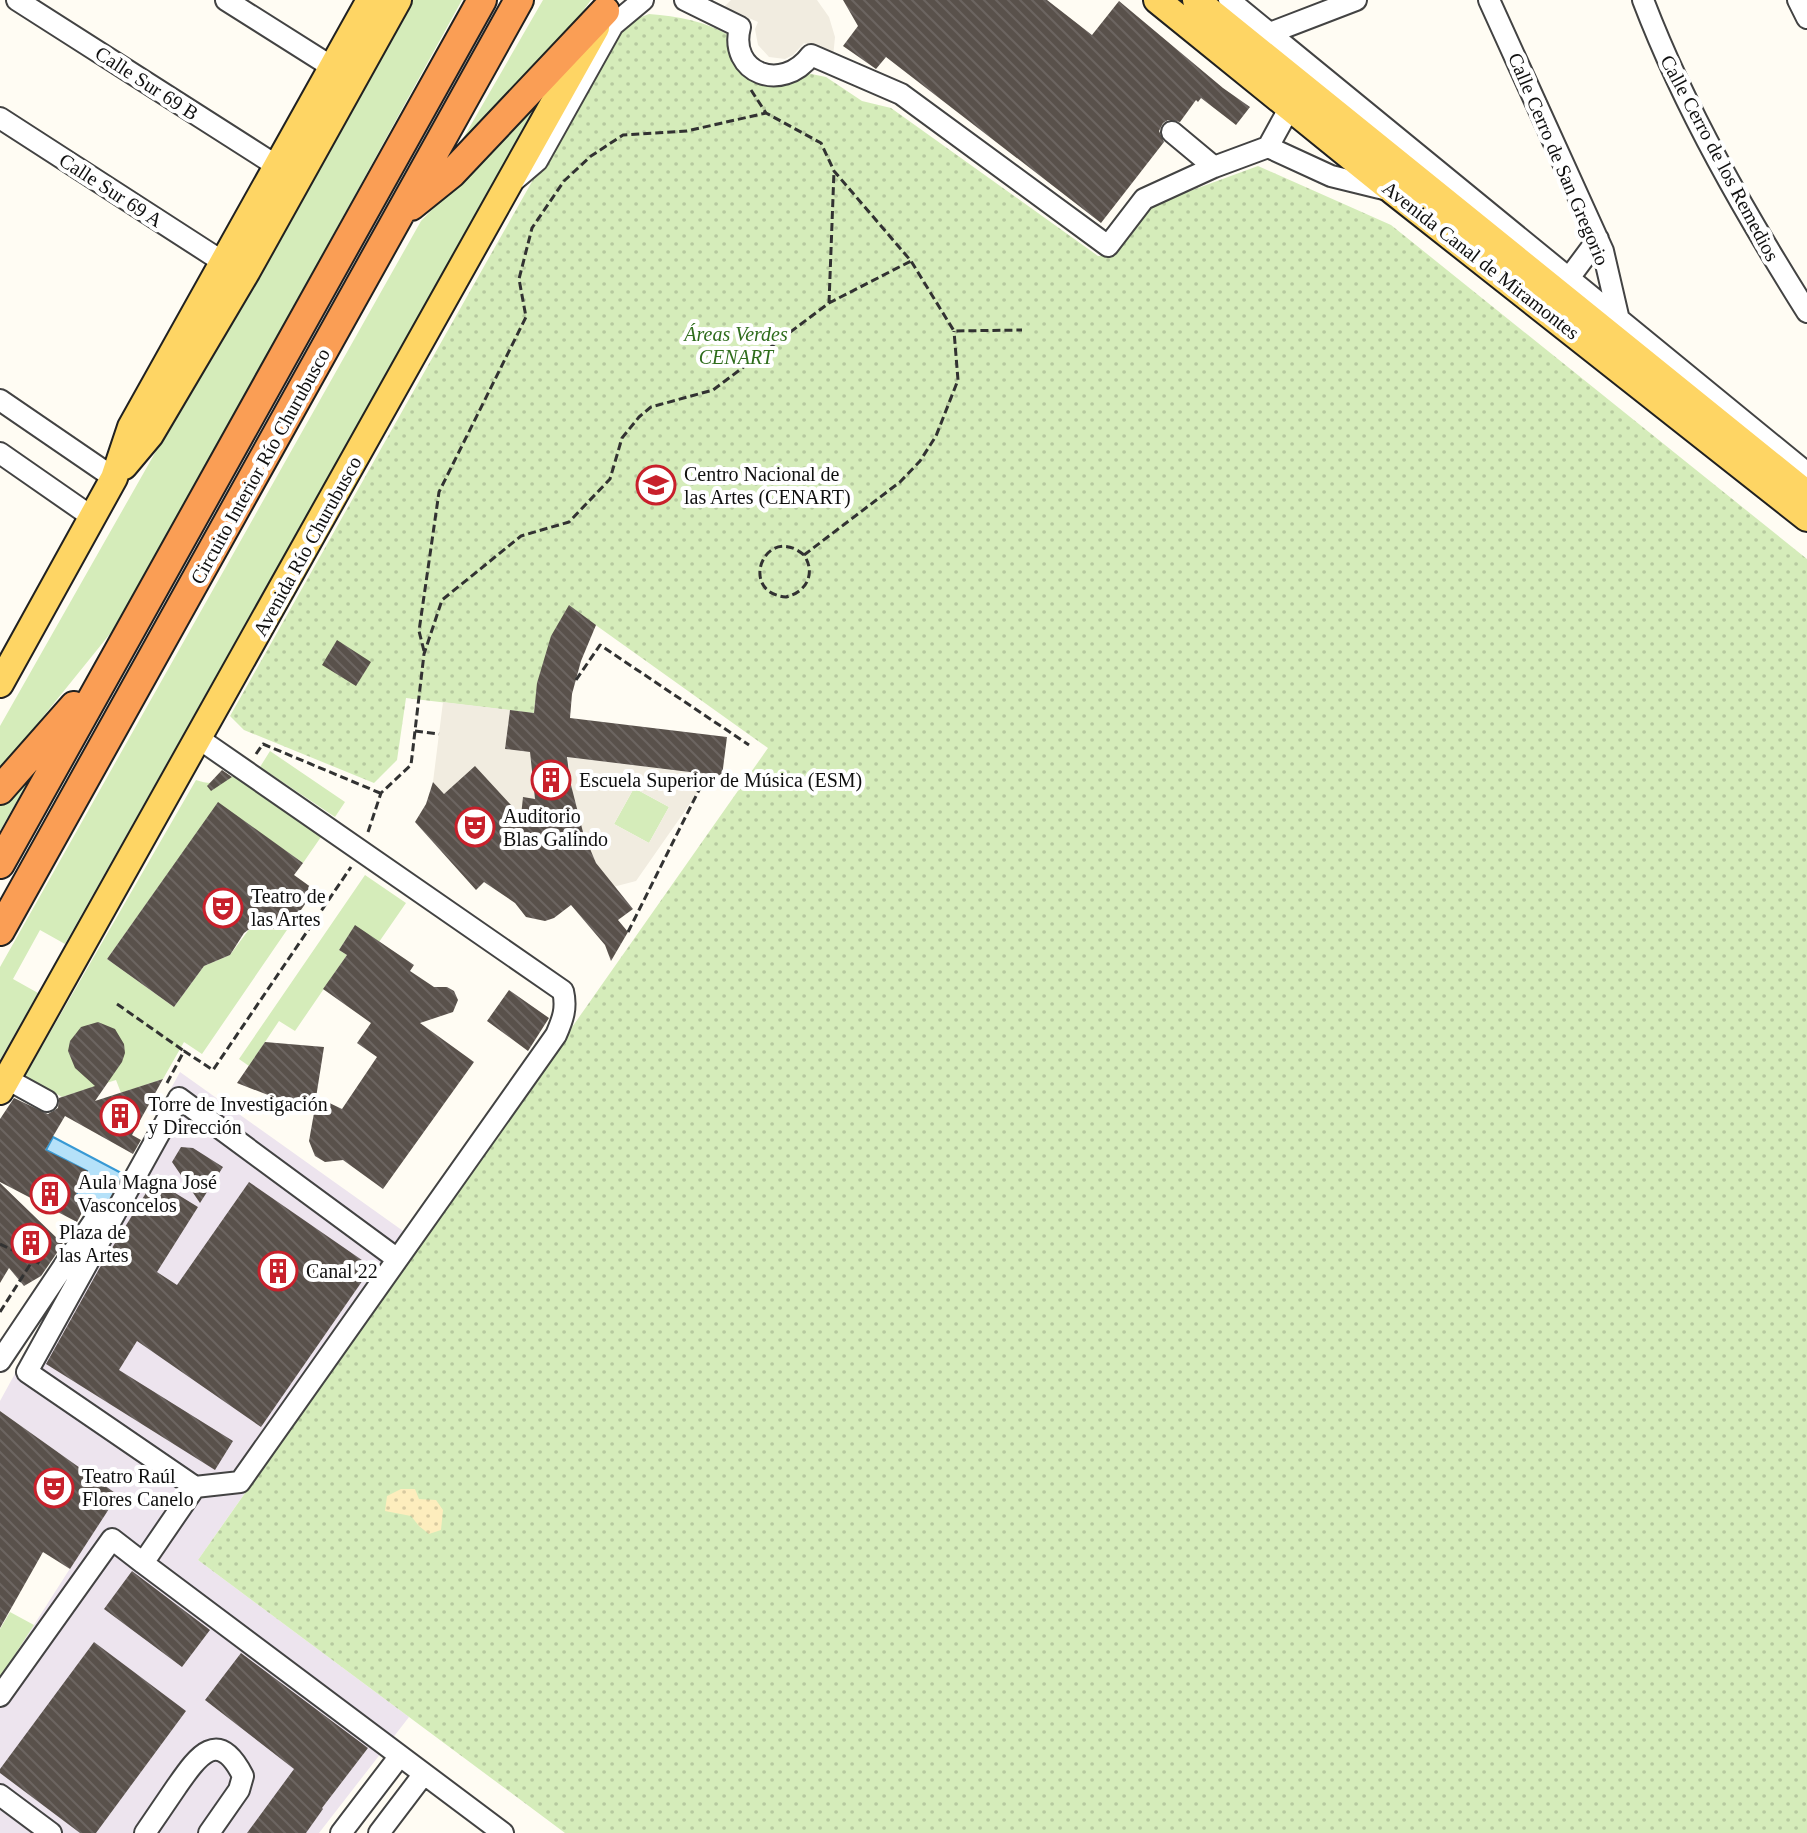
<svg xmlns="http://www.w3.org/2000/svg" width="1807" height="1833" font-family="'Times New Roman',serif">
	<style>
		.industrial { fill: #ede4ee }
		.grass { fill: url(#grass-dots) }
		.sand { fill: url(#sand-dots) }
		.garden { fill: #d5ecba }
		.plaza { fill: #f1ece0; fill-rule: evenodd }
		.water { fill: #b5e1f9; stroke: #3899d4; stroke-width: 2 }
		.building { fill: url(#building-back-hatch) }
		.lines { fill: none; stroke-linecap: round; stroke-linejoin: round }
		.minor-casing { stroke: #434343; stroke-width: 24 }
		.major-casing { stroke: #212121; stroke-width: 30 }
		.highway-casing { stroke: #212121; stroke-width: 32 }
		.path { stroke: #323232; stroke-width: 3; stroke-dasharray: 8 4; stroke-linecap: butt }
		.minor { stroke: #fff; stroke-width: 20 }
		.major { stroke: #fed564; stroke-width: 26 }
		.highway { stroke: #fa9e55; stroke-width: 28 }
		.labels { text-anchor: middle; dominant-baseline: central; stroke-width: 8; stroke-linejoin: round; paint-order: stroke }
		.street-label { font-size: 20px; fill: #101010; stroke: #fff }
		.park-label { font-size: 20px; font-style: italic; fill: #2e6c1c; stroke: #fff }
		.poi-label { font-size: 20px; fill: #101010; stroke: #fff; text-anchor: start }
	</style>
	<defs>
		<pattern id="grass-dots" width="8" height="8" patternUnits="userSpaceOnUse" patternTransform="scale(2)"><rect width="8" height="8" fill="#d5ecba"/><path d="M2 2h.1M6 6h.1" fill="none" stroke="#b6c99f" stroke-width="1.8" stroke-linecap="round"/></pattern>
		<pattern id="sand-dots" width="8" height="8" patternUnits="userSpaceOnUse" patternTransform="scale(2)"><rect width="8" height="8" fill="#fdedbd"/><path d="M2 2h.1M6 6h.1" fill="none" stroke="#d8caa1" stroke-width="1.8" stroke-linecap="round"/></pattern>
		<pattern id="building-back-hatch" width="6" height="6" patternUnits="userSpaceOnUse" patternTransform="scale(2)"><rect width="6" height="6" fill="#59514b"/><path d="M-1 5l2 2M0 0l6 6M5-1l2 2" fill="none" stroke="#6c6561"/></pattern>
	</defs>
	<rect width="100%" height="100%" fill="#fffcf3"/>
	<path class="industrial" d="M180,1072L420,1243L198,1560L409,1717L319,1833H0V1678L117,1495L0,1411V1401Z"/>
	<path class="grass" d="M649,14C678,16 705,21 730,36L734,58L826,77L862,101L891,108L1098,256L1115,255L1149,206L1258,166L1391,225L1807,559V1833H565L198,1560L768,748L569,606C549,640 538,673 534,713L406,698L397,760L374,783L244,730L230,716L617,31L631,21Z"/>
	<path class="sand" d="M401,1489H415L419,1499L436,1500L443,1510L441,1530L429,1534L419,1526L411,1516L385,1511L387,1496Z"/>
	<path class="garden" d="M412,0H462L122,619L0,770V726Z
		M543,0H591L562,40L450,161Z
		M542,97L65,944L40,930L13,979L38,993L0,1060V967L421,221Z
		M270,751L345,802L335,817L260,767Z
		M42,757L0,831V806Z
		M238,773L323,834L303,863L218,803L107,959L174,1007L204,966L230,955L250,928L278,930L289,927L202,1054L184,1042L163,1079L121,1093L116,1080L62,1097L25,1076L196,780C213,786 224,782 238,773Z
		M634,788L669,807L649,843L614,824Z
		M365,875L406,903L379,942L355,926L339,950L347,955L295,1031L279,1021L249,1066L239,1059Z
		M10,1612L34,1625L0,1678V1629Z"/>
	<path class="plaza" d="M731,0H817L829,17L835,37L833,57L804,43L793,55L785,59L769,57L758,45L755,29L758,22L724,7Z
		M443,702L510,710L505,749L530,752L541,829L444,794L433,782Z
		M568,757L710,775L636,881L613,887L596,863L583,832L570,781ZM634,788L669,807L649,843L614,824Z"/>
	<path class="water" d="M53,1137L125,1175L105,1210L76,1195L87,1171L46,1150Z"/>
	<path class="building" d="M843,0H1047L1092,35L1119,1L1223,88L1250,107L1236,125L1201,98L1198,102L1196,100L1180,122L1168,120L1163,123L1159,131L1164,142L1101,223L886,57L876,69L843,46L858,26Z
		M569,605L596,625L581,661L572,694L570,718L727,737L722,776L567,757L570,781L583,832L596,863L633,909L618,920L628,932L611,961L605,945L571,905L554,918L545,921L526,917L515,903L484,882L476,890L415,822L426,804L433,782L444,794L475,766L521,816L523,797L535,799L530,752L505,749L510,710L534,713L537,683L551,636Z
		M337,640L371,662L356,686L322,665Z
		M222,770L232,777L211,791L207,786Z
		M218,802L303,863L294,875L315,890L289,927L263,930L252,927L244,933L230,955L204,966L174,1007L107,959Z
		M355,925L414,965L410,971L434,987H447L454,991L458,1000L453,1012L420,1023L474,1062L383,1189L343,1160L325,1162L315,1156L309,1141L314,1113L237,1083L265,1042L324,1047L315,1104L319,1098L342,1109L377,1057L357,1043L371,1023L323,989L347,955L339,950Z
		M509,990L549,1018L528,1051L487,1021Z
		M98,1022L115,1029L124,1044L125,1053L122,1062L95,1101L163,1079L132,1135L141,1140L133,1154L65,1116L45,1150L88,1171L76,1195L88,1201L77,1222L0,1182V1119L14,1098L48,1114L58,1108L59,1098L95,1086L75,1068L68,1051L70,1041L81,1027Z
		M181,1147L193,1148L223,1167L200,1203L172,1162Z
		M154,1180L198,1207L157,1272L177,1285L249,1182L372,1267L261,1427L137,1341L119,1370L233,1441L215,1470L46,1364L99,1269Z
		M0,1183L63,1244L41,1276L24,1286L9,1268L0,1283Z
		M0,1411L118,1495L70,1569L43,1552L0,1628Z
		M132,1571L210,1630L182,1667L104,1609Z
		M94,1642L186,1711L96,1833H80L0,1773V1769Z
		M241,1653L368,1748L322,1808L323,1809L306,1833H247L294,1769L205,1700Z"/>
	<g class="lines">
		<defs>
			<path id="minor" d="M17,0L277,166
				M226,0L332,67
				M685,0L740,27C728,73 782,94 811,55L901,94L1108,246L1144,199L1214,167
				M1229,0L1807,473
				M1489,0L1603,251L1619,320
				M1643,0C1685,110 1745,213 1807,312
				M1798,0L1807,18
				M1270,33L1356,0
				M0,118L223,262
				M1172,132L1214,167L1268,147L1290,107
				M1268,147L1331,176L1388,190
				M516,179L537,161L613,25L643,0
				M1569,278L1598,239
				M0,400L114,478
				M0,453L92,517
				M7,1079L47,1101
				M396,1258L179,1098L27,1372L195,1487L143,1563L503,1833
				M0,1361L100,1212
				M195,1487L240,1482L556,1035C563,1019 567,1008 563,991L198,738
				M0,1696L112,1539L143,1563
				M0,1795L51,1833
				M145,1833C156,1817 166,1802 177,1786C198,1756 218,1727 243,1776L239,1790L209,1833
				M341,1833L399,1757
				M379,1833L423,1775"/>
			<path id="major" d="M1157,0L1394,192L1807,518
				M1196,0L1807,494
				M124,466L150,435L247,271L398,0
				M0,684L114,478L131,427L370,0
				M0,1091L596,28"/>
			<path id="highway" d="M411,206L452,173L605,11
				M0,790L74,706
				M0,864L482,0
				M0,931L519,0"/>
		</defs>
		<use href="#minor" class="minor-casing"/>
		<use href="#major" class="major-casing"/>
		<use href="#highway" class="highway-casing"/>
		<path class="path" d="M751,90L766,113L821,143L834,171L911,261L954,331L1022,330
			M829,303L834,171
			M804,555C765,522 737,593 786,597C807,592 816,573 804,555L900,482L920,461L936,436L958,380L954,331
			M424,651L419,631L439,492L526,317L519,279L532,228L564,181L591,156L623,135L687,131L766,113
			M576,680L600,645L749,745
			M415,731L439,734
			M256,754L263,744L380,793
			M368,832L381,793L411,765L424,654L442,600L521,536L569,522L610,479L622,438L639,417L651,407L713,390L829,303L911,261
			M628,932L701,786
			M117,1004L184,1051
			M167,1083L184,1051L213,1070L351,867
			M0,1244L43,1265
			M0,1312L33,1260"/>
		<use href="#minor" class="minor"/>
		<use href="#major" class="major"/>
		<use href="#highway" class="highway"/>
	</g>
	<defs>
		<symbol id="university-ring" viewBox="-11 -11 22 22"><circle r="9.5" fill="#fff" stroke="#c8202b" stroke-width="1.5"/><path d="M0-5L7-2L0 1L-7-2ZM-4 1L0 2.5L4 1V4Q0 6-4 4Z" fill="#c8202b"/></symbol>
		<symbol id="building-ring" viewBox="-11 -11 22 22"><circle r="9.5" fill="#fff" stroke="#c8202b" stroke-width="1.5"/><path d="M-4-6H4V6H1V3H-1V6H-4ZM-2.5-4.3h1.7v1.8h-1.7ZM.8-4.3h1.7v1.8H.8ZM-2.5-1h1.7V.8h-1.7ZM.8-1h1.7V.8H.8Z" fill="#c8202b"/></symbol>
		<symbol id="theatre-ring" viewBox="-11 -11 22 22"><circle r="9.5" fill="#fff" stroke="#c8202b" stroke-width="1.5"/><path d="M-5-5.5Q0-4 5-5.5V0Q5 5 0 6Q-5 5-5 0ZM-3.3-2.5H-1v1.5H-3.3ZM1-2.5H3.3v1.5H1ZM-2.8 1Q0 5.5 2.8 1Z" fill="#c8202b"/></symbol>
	</defs>
	<g fill-rule="evenodd">
		<use href="#university-ring" x="634" y="463" width="44" height="44"/>
		<use href="#building-ring" x="529" y="758" width="44" height="44"/>
		<use href="#theatre-ring" x="453" y="805" width="44" height="44"/>
		<use href="#theatre-ring" x="201" y="886" width="44" height="44"/>
		<use href="#building-ring" x="98" y="1094" width="44" height="44"/>
		<use href="#building-ring" x="28" y="1172" width="44" height="44"/>
		<use href="#building-ring" x="9" y="1221" width="44" height="44"/>
		<use href="#building-ring" x="256" y="1249" width="44" height="44"/>
		<use href="#theatre-ring" x="32" y="1466" width="44" height="44"/>
	</g>
	<g class="labels">
		<g class="street-label">
			<text transform="translate(147 83) rotate(33)">Calle Sur 69 B</text>
			<text transform="translate(1720 158) rotate(62)">Calle Cerro de los Remedios</text>
			<text transform="translate(1559 159) rotate(67)">Calle Cerro de San Gregorio</text>
			<text transform="translate(111 190) rotate(33)">Calle Sur 69 A</text>
			<text transform="translate(1481 260) rotate(38)">Avenida Canal de Miramontes</text>
			<text transform="translate(260 466) rotate(-61)">Circuito Interior Río Churubusco</text>
			<text transform="translate(307 546) rotate(-61)">Avenida Río Churubusco</text>
		</g>
		<g class="park-label">
			<text x="736" y="334">Áreas Verdes<tspan x="736" dy="23">CENART</tspan></text>
		</g>
		<g class="poi-label">
			<text x="684" y="474">Centro Nacional de<tspan x="684" dy="23">las Artes (CENART)</tspan></text>
			<text x="579" y="780">Escuela Superior de Música (ESM)</text>
			<text x="503" y="816">Auditorio<tspan x="503" dy="23">Blas Galindo</tspan></text>
			<text x="251" y="896">Teatro de<tspan x="251" dy="23">las Artes</tspan></text>
			<text x="148" y="1104">Torre de Investigación<tspan x="148" dy="23">y Dirección</tspan></text>
			<text x="78" y="1182">Aula Magna José<tspan x="78" dy="23">Vasconcelos</tspan></text>
			<text x="59" y="1232">Plaza de<tspan x="59" dy="23">las Artes</tspan></text>
			<text x="306" y="1271">Canal 22</text>
			<text x="82" y="1476">Teatro Raúl<tspan x="82" dy="23">Flores Canelo</tspan></text>
		</g>
	</g>
</svg>
